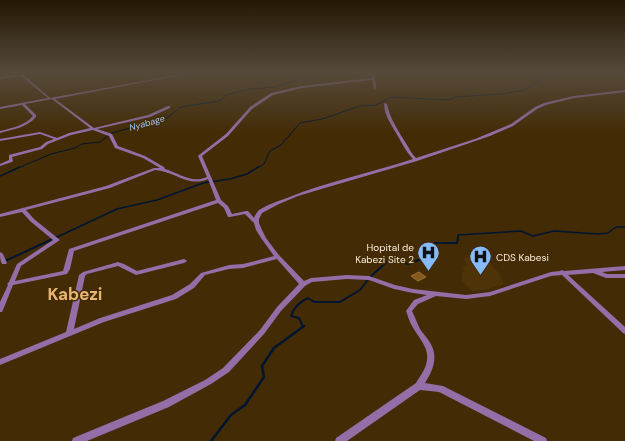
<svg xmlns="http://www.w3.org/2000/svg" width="625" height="441" font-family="'DM Sans',sans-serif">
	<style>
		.built { fill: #4e3308 }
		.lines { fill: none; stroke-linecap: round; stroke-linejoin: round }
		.stream-far3 { stroke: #00152f; stroke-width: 1 }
		.stream-far2 { stroke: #00152f; stroke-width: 1.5 }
		.stream-far1 { stroke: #00152f; stroke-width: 2 }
		.stream { stroke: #00152f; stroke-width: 2.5 }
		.building { fill: #825a1f; stroke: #9e6f2a }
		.street { fill: #936ea7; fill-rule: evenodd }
		.labels { text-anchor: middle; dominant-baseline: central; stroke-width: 3; stroke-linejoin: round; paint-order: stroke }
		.far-water-label { font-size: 9px; font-style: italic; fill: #a2c6f1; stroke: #432b05 }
		.poi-label { font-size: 10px; fill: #fbebd8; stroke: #432b05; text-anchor: end }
		.near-district-label { font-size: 17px; font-weight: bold; fill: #e8b572; stroke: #432b05 }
	</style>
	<rect width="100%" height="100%" fill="#432b05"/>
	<path class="built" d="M471,256L476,261L484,258L498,272L504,284L486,290L472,291L462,281V273L465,271L462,268L469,265L463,259Z"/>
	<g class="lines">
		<path class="stream-far3" d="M18,168L51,154L75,148L82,144L100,142L112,133L167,118L181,107L219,101L223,99L225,95L250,89L276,87L313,75L309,72
			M257,168L264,164L270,151L281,145L300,123L322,119L360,106L376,105L391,97L448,100L455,97L502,94L524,90L552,72"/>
		<path class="stream-far2" d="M0,176L20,167
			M55,238L117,209L157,200L203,183L230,179L247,174L258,167
			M458,238V235L521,231L533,236L554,231L598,234L608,233L616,227H625"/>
		<path class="stream-far1" d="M5,261L57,237
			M303,327L299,318L291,316C294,307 299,302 308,298L314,302H340L360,290L369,278L390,259L409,264L421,259L429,243H457L458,237"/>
		<path class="stream" d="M211,441L231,415L245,405L264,377L262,366L274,348L304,326"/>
	</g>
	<path class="building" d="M419,272L426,277L418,281L411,276Z"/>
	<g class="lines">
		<path class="street" d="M193,72H197L55,99L94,128L148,115L168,106H170V108L150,117L97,129L112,134L118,146L145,156L164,167L165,169C179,173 191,184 207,177L198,156L199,155L226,134L250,107L271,93L302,86L372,78L371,72H373L375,79V80L376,88L375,89L374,88L372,80L302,88L273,95L252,109L228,136L202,156L221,200L228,206L232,214L246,211H248L254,218C255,215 257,212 259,210C267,205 278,201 287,198C328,181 371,173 413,159C407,153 403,145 399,138C393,127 384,116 384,103L387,104C390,119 399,132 407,145C410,150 412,154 416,158L475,139L511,124L535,107L544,103L574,96L625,90V92L574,98L546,105L537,109L513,126L490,136L417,161L318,190L298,196L279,204L262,213L259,219V223L262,230L266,238L278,254L304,281L311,278L347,275L369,276L395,285L413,289L466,295L490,292L551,272L560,271L562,270L564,271L625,266V270L602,272L607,274H625V278H606L593,273L568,275L625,327V334L623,333L562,275L551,276L490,296L466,299L436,296L418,304L412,311C415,317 417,323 420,329C425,336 433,344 434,353C436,364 430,375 425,383L443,386L546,438L547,441H534L439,392L420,390L347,441H335L336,438L416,383C420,376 426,369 427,360C429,347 418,337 412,326C409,321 408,316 406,311L414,300L427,295L413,293L394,289L369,280L347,279L312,282L305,286L281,311L264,334L229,372L211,384L169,407L87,441H72L73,438L163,401L205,380L223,368L260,330L277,307L299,284L277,259L243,268L229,269L205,275L194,288L176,299L104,322L0,365V359L66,332L79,275L83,272L118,262L124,264L137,271L184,259L186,260L187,261L186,262L184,263L136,275L118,266L87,274L85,276L74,329L100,318L172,295L190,284L201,273L229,265L243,264L274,256L261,238L256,230L254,223L245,214L230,217H228L224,208L218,203L74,251L70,269L67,274L13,285L3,310L2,312H0V302L8,285L7,284L9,282L17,264L53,240L30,221L22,212L0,217V214L106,186L154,168H160L143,158L115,148L109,136L93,130L71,135L48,144L42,149L12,157L13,161L12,162L0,166V164L9,160V155L40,147L46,142L54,139L40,134L0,141V139L40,132L57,138L69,133L90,128L52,99L25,104L36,115V117C26,128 14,129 0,133V131C12,128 24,126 33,116L22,105L0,109V107L48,98L21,76L0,79V77L23,74L50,98ZM155,170C174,171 189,188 208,179L216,200L69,249L63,271L15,281L21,266L60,240L34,219L26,210L110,188Z
			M0,252L2,253L3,254L7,263L6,264H2C0,260 0,257 0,252Z"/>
	</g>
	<linearGradient id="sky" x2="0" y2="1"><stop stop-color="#251803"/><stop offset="0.54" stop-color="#554a3b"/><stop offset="1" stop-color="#554a3b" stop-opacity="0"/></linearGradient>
	<rect width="625" height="134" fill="url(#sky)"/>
	<defs>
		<symbol id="hospital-pin" viewBox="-11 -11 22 30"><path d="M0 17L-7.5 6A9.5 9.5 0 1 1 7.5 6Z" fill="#85bbfb" stroke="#432b05"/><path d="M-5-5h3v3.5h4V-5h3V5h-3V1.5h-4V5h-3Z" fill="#111"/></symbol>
	</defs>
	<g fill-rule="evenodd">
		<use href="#hospital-pin" x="416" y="240" width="25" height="34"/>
		<use href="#hospital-pin" x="468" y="244" width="25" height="34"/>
	</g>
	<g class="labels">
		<g class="far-water-label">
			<text transform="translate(147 123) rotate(-16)">Nyabage</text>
		</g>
		<g class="poi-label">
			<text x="414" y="247">Hopital de<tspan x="414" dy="12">Kabezi Site 2</tspan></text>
			<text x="496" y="257" text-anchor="start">CDS Kabesi</text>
		</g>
		<g class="near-district-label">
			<text x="75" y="294">Kabezi</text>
		</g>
	</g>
</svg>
